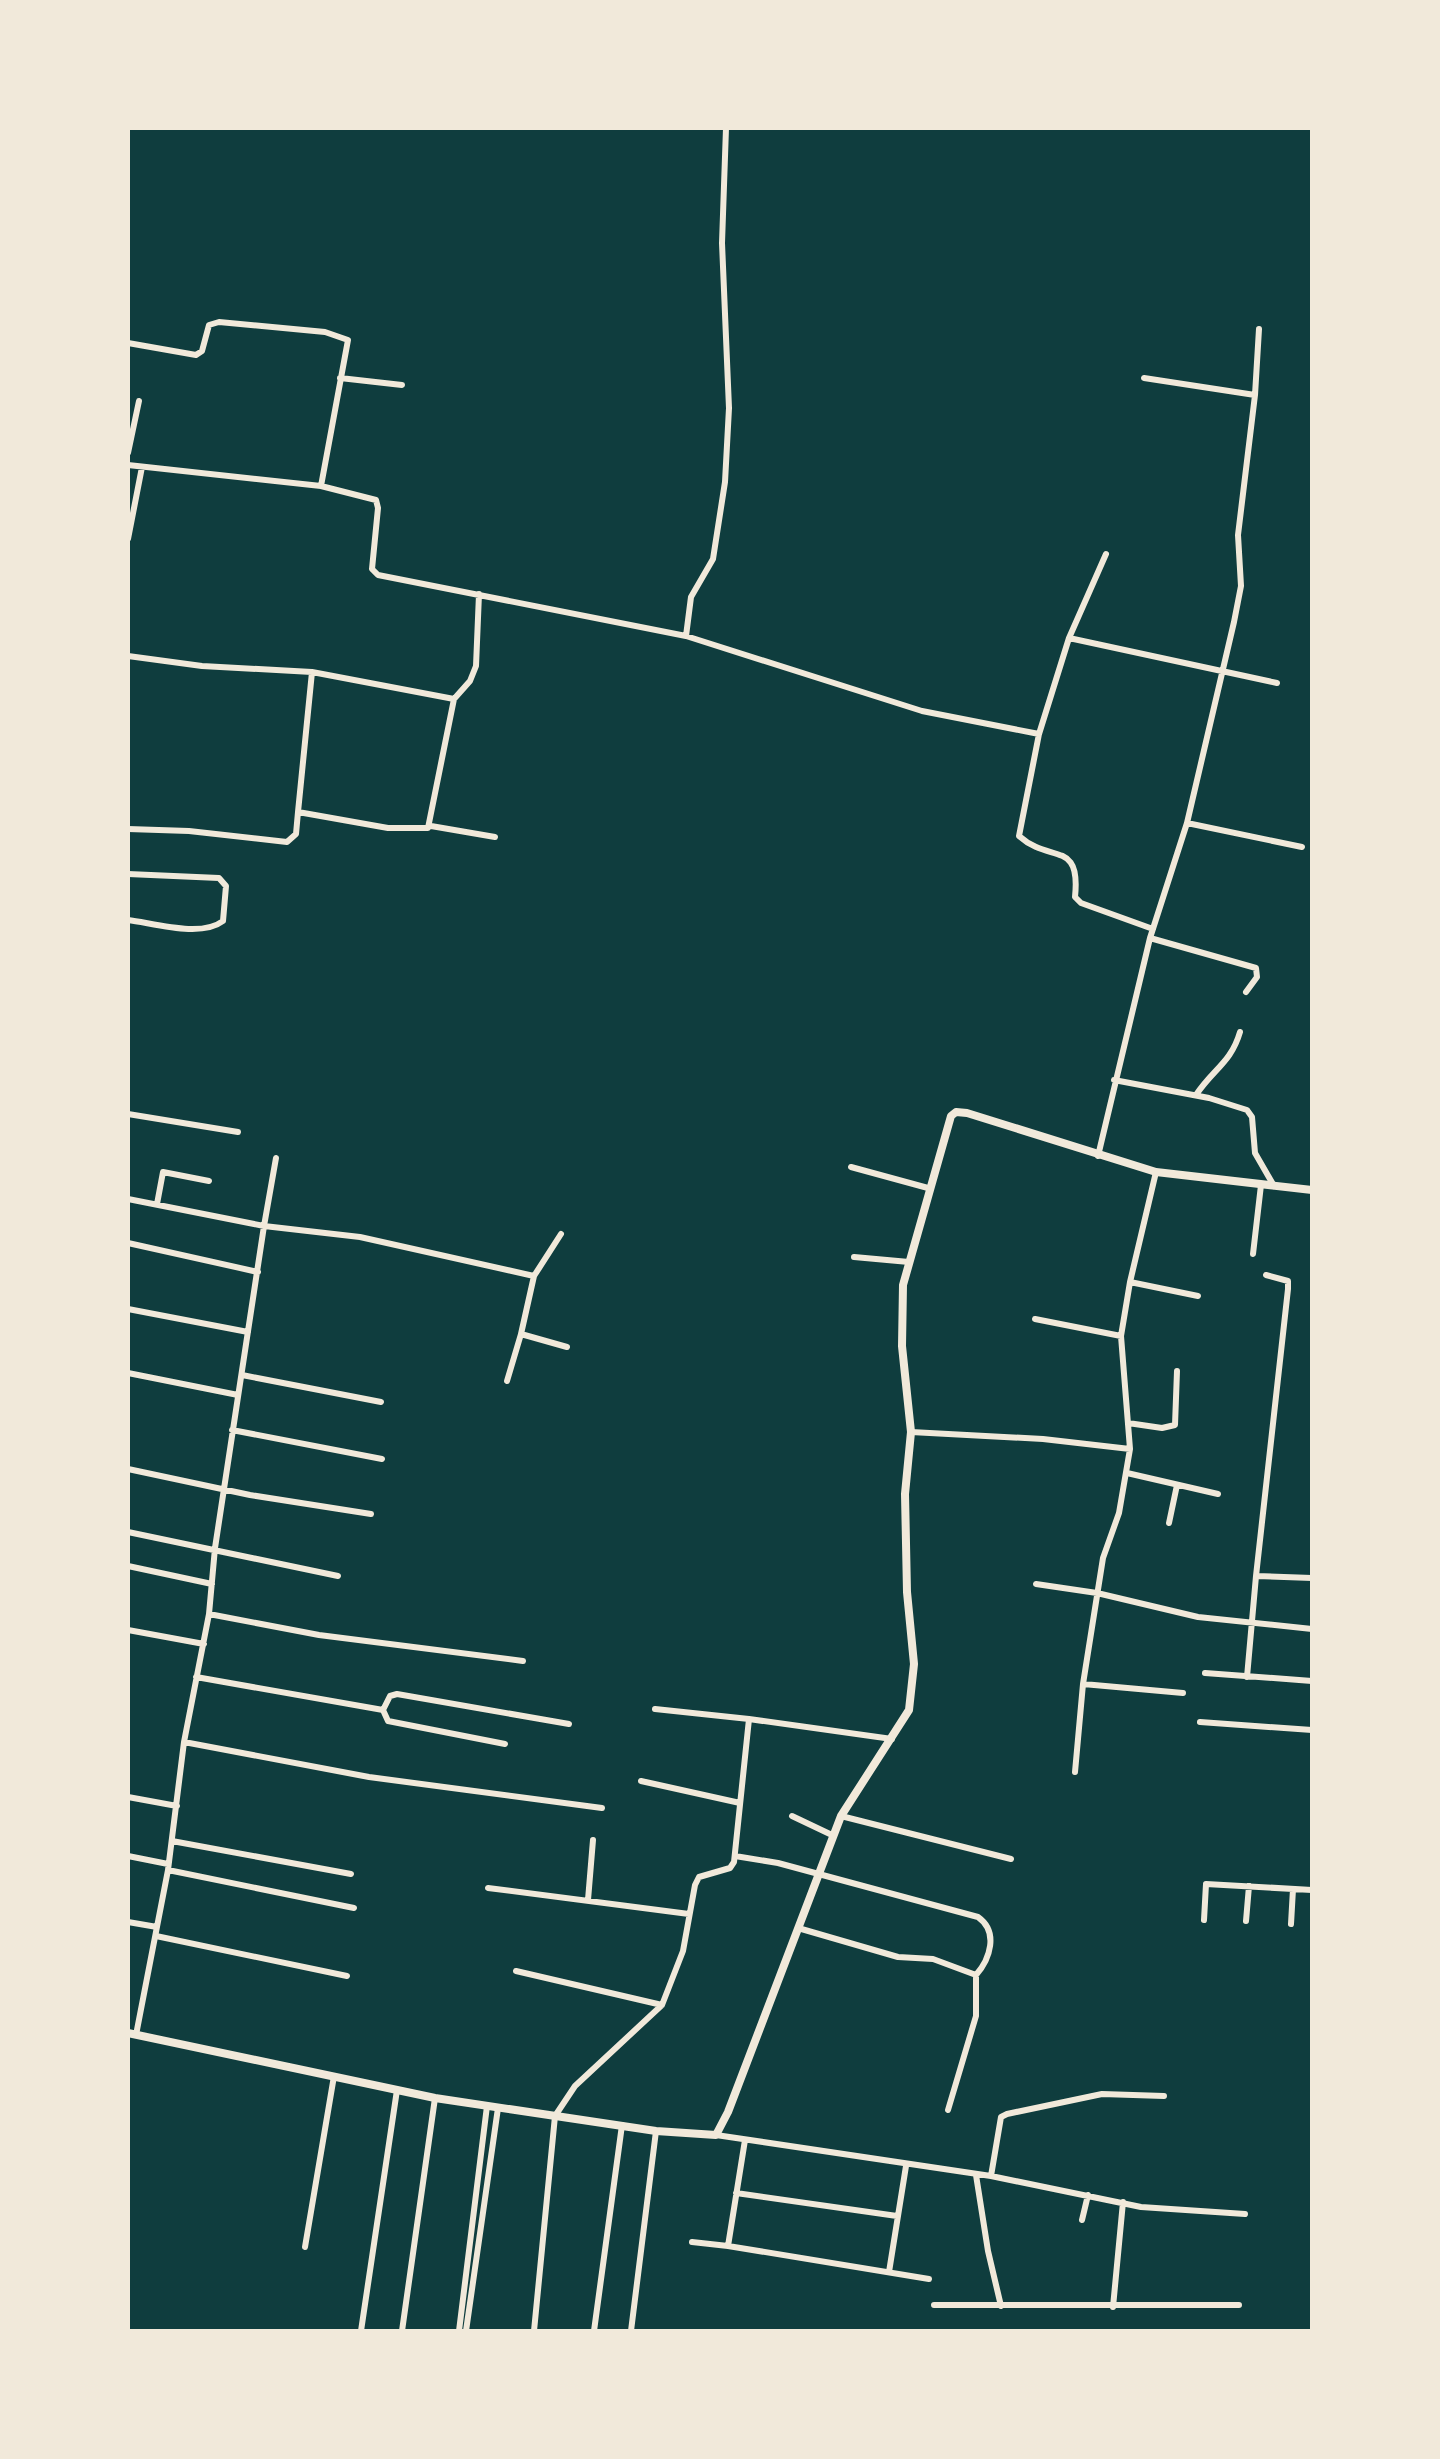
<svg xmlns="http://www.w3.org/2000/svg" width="1440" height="2459" font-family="'Crimson Pro',serif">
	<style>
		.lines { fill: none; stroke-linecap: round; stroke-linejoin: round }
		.minor { stroke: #f1e9da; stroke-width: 6 }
		.secondary { stroke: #f1e9da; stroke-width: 8 }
	</style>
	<rect width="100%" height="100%" fill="#0f3d3e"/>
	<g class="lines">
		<path class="minor" d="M128,343L196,355L202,351L209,325L219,322L325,332L348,340L321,486
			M340,378L402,385
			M1255,395L1259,329
			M128,453L139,401
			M128,465L321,486L376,500L378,508L372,569L378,575L686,636L922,711L1039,734L1019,836C1050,864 1081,839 1075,897L1081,903L1153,929
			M128,539L142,467
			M686,636L691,597L713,559L725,482L729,408L722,243L726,128
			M1069,638L1277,683
			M128,656L202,666L312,672L454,699
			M312,672L298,812L388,828H428L454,699L470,681L476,666L479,594
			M1039,734L1069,638L1106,554
			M1187,823L1302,847
			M431,826L495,837
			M128,829L189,831L287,842L296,834L298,812
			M128,874L219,878L226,886L223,921C201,938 153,923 128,920
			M1150,938L1256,968L1257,977L1246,992
			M1114,1080L1209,1098L1247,1110L1252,1117L1255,1153L1274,1186
			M1196,1095C1213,1069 1231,1063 1240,1032
			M128,1114L238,1132
			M1098,1156L1150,938L1187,823L1234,622L1241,586L1238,535L1255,395L1144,378
			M276,1158L264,1226L360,1237L534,1276L521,1334L567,1347
			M851,1167L928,1188
			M128,1199L264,1226L215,1548L209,1614L184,1742L168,1870L136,2035
			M157,1204L163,1172L209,1181
			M128,1243L258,1272
			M1253,1254L1261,1185
			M854,1257L909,1262
			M534,1276L561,1234
			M1130,1282L1198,1296
			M128,1309L248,1332
			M1035,1319L1121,1336
			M128,1373L238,1395
			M242,1375L381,1402
			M507,1381L521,1334
			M1128,1423L1162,1428L1175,1425L1177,1371
			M232,1430L382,1459
			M911,1432L1043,1439L1130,1449
			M128,1469L250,1495L371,1514
			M1127,1473L1218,1494
			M1169,1523L1177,1485
			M128,1532L338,1576
			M128,1566L212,1584
			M1256,1576L1288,1289V1281L1266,1275
			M1036,1584L1097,1593L1198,1617L1312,1629
			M209,1614L319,1635L523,1661
			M128,1630L204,1644
			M1205,1673L1312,1681
			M196,1677L383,1710L388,1721L505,1744
			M1247,1677L1256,1576L1312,1578
			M1083,1684L1183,1693
			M655,1709L749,1719
			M383,1710L390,1696L397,1694L569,1724
			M1200,1722L1312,1730
			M184,1742L369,1777L602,1808
			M1075,1772L1083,1684L1103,1558L1119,1513L1130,1449L1121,1336L1130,1282L1156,1172
			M641,1781L740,1803
			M128,1797L177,1806
			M792,1816L832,1835
			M841,1816L1011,1859
			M172,1841L351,1874
			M128,1856L168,1864
			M735,1856L778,1863L978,1917C999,1932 990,1959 976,1975
			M168,1870L354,1908
			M488,1888L689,1914
			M588,1900L593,1840
			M1204,1920L1206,1884L1312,1890
			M1246,1921L1249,1886
			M128,1922L157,1927
			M1291,1924L1293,1889
			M798,1928L898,1957L933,1959L976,1975V2016L948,2110
			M156,1936L347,1976
			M516,1971L662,2005
			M716,2135L991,2176L1141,2207L1245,2214
			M745,2140L728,2246L929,2279
			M976,2175L988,2251L1001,2306
			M991,2176L1001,2117L1007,2114L1102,2094L1164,2096
			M736,2193L897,2216
			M1082,2220L1088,2195
			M692,2242L728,2246
			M305,2247L334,2076
			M889,2272L906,2166
			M934,2305H1239
			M1113,2307L1123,2202
			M361,2331L397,2090
			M402,2331L435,2098
			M459,2331L487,2106
			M466,2331L498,2108
			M534,2331L555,2116L575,2086L662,2005L683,1951L695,1885L699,1877L730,1868L734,1862L749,1719L892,1739
			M594,2331L622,2125
			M631,2331L656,2131"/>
		<path class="secondary" d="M128,2033L435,2098L656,2131L716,2135L728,2112L841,1816L909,1710L914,1664L907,1592L905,1494L911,1432L902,1346L903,1285L951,1116L956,1112L967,1113L1156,1172L1312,1190"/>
	</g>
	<rect width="1440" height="2459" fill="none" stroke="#f1e9da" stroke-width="260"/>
</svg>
